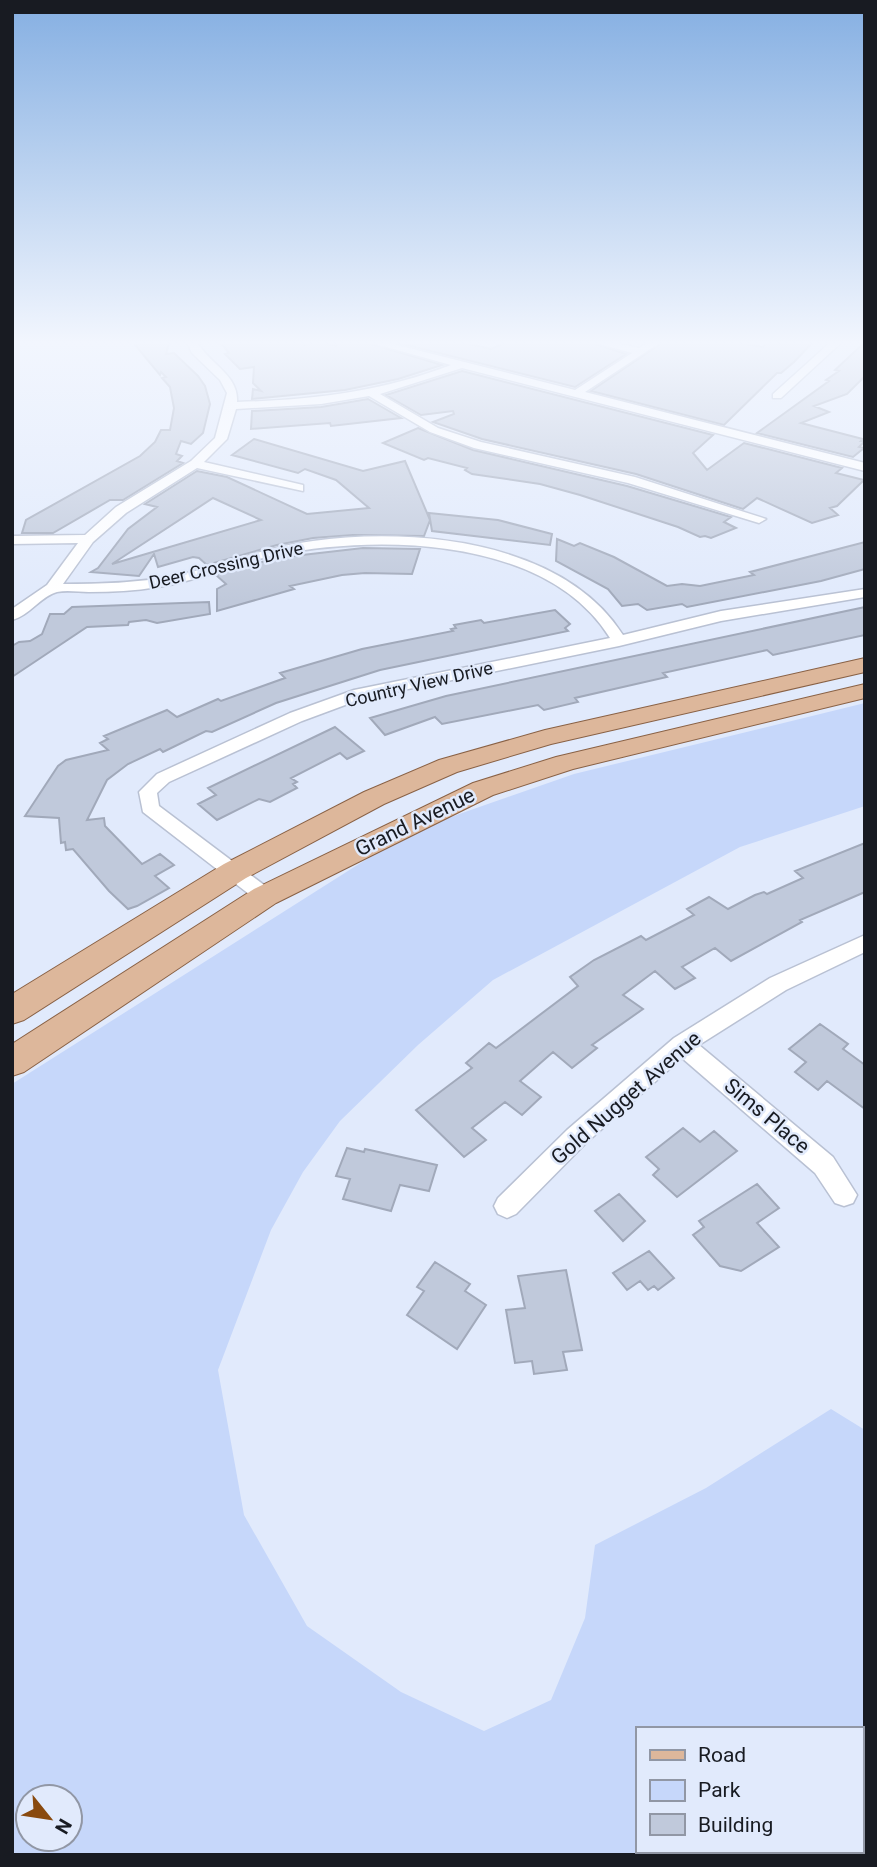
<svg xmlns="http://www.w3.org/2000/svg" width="877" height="1867" font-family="Roboto,sans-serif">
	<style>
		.green { fill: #c6d7fa; fill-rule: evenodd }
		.building { fill: #c0c9db; stroke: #a1a9ba; stroke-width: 2; fill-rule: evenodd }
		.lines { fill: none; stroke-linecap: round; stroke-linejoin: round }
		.street-casing { stroke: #b9c1d3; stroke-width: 3 }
		.primary-casing { stroke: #896145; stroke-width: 2 }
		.street { fill: #fff; fill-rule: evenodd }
		.primary { fill: #ddb79b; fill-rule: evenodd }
		.labels { text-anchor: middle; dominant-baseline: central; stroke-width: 5; stroke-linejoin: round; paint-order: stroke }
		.far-street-label { font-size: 18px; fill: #181b22; stroke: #e1eafc }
		.street-label { font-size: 21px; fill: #181b22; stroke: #e1eafc }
	</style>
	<rect width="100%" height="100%" fill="#e1eafc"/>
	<path class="green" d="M865,703V806L740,847L493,980L418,1045L340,1121L303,1172L271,1230L218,1370L244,1515L307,1626L401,1692L484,1731L551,1700L585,1618L595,1545L706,1488L831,1409L865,1430V1855H12V1084L389,845L388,839L574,774ZM637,1729H861V1851H637ZM28,1797H70V1839H28Z"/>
	<path class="building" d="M131,340H170L166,354L174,353L198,376L205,386L210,404L203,433L191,444L181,441L176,454L182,456L177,461L183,463L123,500H110L53,533H22L26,520L140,456L155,442L161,430H170L174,408L170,387L162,378L166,377L161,372L160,375Z
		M218,340H299L304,345L317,341L336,346V340H358L442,365L398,379L345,390L252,399L253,389L261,391L253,383L254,367L240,369L225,354L229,353Z
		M387,340H451L491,349L511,340H583L626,354L575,387Z
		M666,340H723L763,347L770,341L782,344L787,340H815L794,362L781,373H777L724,425L591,391Z
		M865,342V376L847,394L814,406L829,412L801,423L863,439L861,441H865L859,447L864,448L853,457L757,433L829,381L826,380L839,371L835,370Z
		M462,371L713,435L693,453L707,470L744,443L842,468L836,473L864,480L837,506L830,508L838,515L812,523L757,498L743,509L636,474L482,439L433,422L454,414L453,411L421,415L386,395Z
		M368,399L401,418L331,426L330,423L251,429L252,411L321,407Z
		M418,428L473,450L627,486L731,517L724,522L736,528L711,538L705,536L700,537L678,527L580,495L540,484L472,474L465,470L467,468L428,458L424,460L383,443Z
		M254,439L363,471L405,461L430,520L424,536L353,535L313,538L277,545L207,565L199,558L193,557L158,567L154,554L139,576L91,572L98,568L128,529L157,507L145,504L197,471L227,477L307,514L369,508L336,480L305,469L298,473L232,455ZM213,498L261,520L112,564Z
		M429,513L498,520L552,534L550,545L432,531Z
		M557,539L574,546L580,543L614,557L667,586L682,584L700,586L754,575L750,572L865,542V569L821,581L687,607L682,604L647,610L638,604L622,606L608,589L556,561Z
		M363,548L420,549L412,574L365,573L342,575L290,586L294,589L217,611V589L226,584L216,575L276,558Z
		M209,602L210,614L157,623L146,620L129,622L128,625L87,627L12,677V646L19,642L30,641L42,634L50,614H64L72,607Z
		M865,607V635L773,655L767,650L663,673L667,677L575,698L578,702L544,710L538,705L442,724L435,717L385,735L370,718L446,696Z
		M555,610L570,624L565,628L568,631L380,670L276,703L212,732L206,731L163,752L160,749L128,764L107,780L87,820L104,818L105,826L142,864L160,854L174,865L155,876L169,888L137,906L128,909L109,891L73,849L66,850L65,842L61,843L59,818L25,816L58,766L66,760L108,750L100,743L108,739L104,736L167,710L177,717L218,699L221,701L285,678L280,673L362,649L453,631L451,629L456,628L454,625L481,620L484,623Z
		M335,727L364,751L347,759L340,753L291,778L297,782L293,784L297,788L270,802L259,799L217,820L198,804L216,795L208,788Z
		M865,843V892L800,920L802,922L731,961L715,948L682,967L695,978L675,989L655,971L623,995L643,1009L592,1045L597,1048L572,1068L553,1052L520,1081L541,1097L522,1115L505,1102L472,1128L486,1140L464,1157L416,1110L472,1068L466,1063L489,1043L496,1048L578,986L570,977L594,960L641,936L646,940L694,915L687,909L709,897L728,909L755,895L764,892L767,894L803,878L795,871Z
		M820,1024L848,1044L843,1049L865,1065V1109L827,1081L818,1090L795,1072L806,1062L789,1049Z
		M683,1128L700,1142L714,1131L737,1151L677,1197L653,1175L659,1169L646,1157Z
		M347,1148L364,1152L365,1149L437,1165L429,1191L400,1185L391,1211L343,1199L350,1179L336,1176Z
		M757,1184L779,1208L757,1223L779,1247L741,1271L720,1266L693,1235L704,1227L699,1221Z
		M619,1194L645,1221L623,1241L595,1211Z
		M649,1251L674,1278L658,1290L654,1286L648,1290L640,1281L627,1290L613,1273Z
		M435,1262L470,1284L465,1291L486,1305L457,1349L407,1315L424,1291L417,1287Z
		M566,1270L582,1350L563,1352L567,1370L534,1374L532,1361L515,1363L506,1310L525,1308L518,1276Z"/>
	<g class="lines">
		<defs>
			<path id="street" d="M186,340H196C207,363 239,374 237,402C311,400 381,392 451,365L361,340H377L575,390L632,353L586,340H603L639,348L653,340H664L585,392L865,463V471L462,368L380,394L438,428L481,442L635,477L766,519L759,523L628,483L474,448L430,432L369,396L321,404L236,409L227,439L204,462L303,485V491L197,468L126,513L93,542L63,584C100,584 137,583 174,576C221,566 265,547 313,541C415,527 563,541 623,635L721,611L865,589V597L721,621L619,646L364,698L302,721L169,782L157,793L159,806L272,891L275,896L272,901H258L143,812L139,792L157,774L290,713L354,690L610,638C547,537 380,534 276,555C236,563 199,581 158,587C135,591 112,592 89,592C79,592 67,590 57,592C41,596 29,616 12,620V609L47,585L78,543L12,544V536L85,535L116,507L191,461L215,438L227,393L220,380L192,353Z
				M833,340H844L781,398H773V394Z
				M865,935V952L786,990L699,1045L833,1157L857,1195L853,1203L844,1206L835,1203L815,1173L682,1058L585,1144L516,1214L507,1218L498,1214L494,1206L498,1198L567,1130L674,1038L770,978Z"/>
			<path id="primary" d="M865,658V672L551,744L457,772L384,804L246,878L24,1020L12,1024V994L224,864L364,792L439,760L545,730Z
				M865,684V698L573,769L493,795L276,903L24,1072L12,1076V1044L254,889L473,783L556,757Z"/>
		</defs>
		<use href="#street" class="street-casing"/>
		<use href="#primary" class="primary-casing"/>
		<use href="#street" class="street"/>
		<use href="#primary" class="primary"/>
	</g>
	<linearGradient id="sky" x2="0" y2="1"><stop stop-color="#85afe2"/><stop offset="0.57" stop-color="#f2f6fe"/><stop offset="1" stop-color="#f2f6fe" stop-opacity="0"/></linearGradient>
	<rect width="877" height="601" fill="url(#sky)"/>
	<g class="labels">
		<g class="far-street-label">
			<text transform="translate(226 565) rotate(-13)">Deer Crossing Drive</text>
			<text transform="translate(419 684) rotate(-13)">Country View Drive</text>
		</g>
		<g class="street-label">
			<text transform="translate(415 822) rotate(-26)">Grand Avenue</text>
			<text transform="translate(626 1098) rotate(-41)">Gold Nugget Avenue</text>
			<text transform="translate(767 1116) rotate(40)">Sims Place</text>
		</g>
	</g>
	<rect width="877" height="1867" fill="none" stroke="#181b22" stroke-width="28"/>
	<rect x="636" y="1727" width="228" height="126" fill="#e1eafc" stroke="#9197a5" stroke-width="2"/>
	<rect x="650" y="1750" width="35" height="10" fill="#ddb79b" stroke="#9197a5" stroke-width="2"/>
	<text x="698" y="1762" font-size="21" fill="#181b22">Road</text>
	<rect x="650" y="1780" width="35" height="21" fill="#c6d7fa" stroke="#9197a5" stroke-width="2"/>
	<text x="698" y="1797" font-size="21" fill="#181b22">Park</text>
	<rect x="650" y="1814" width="35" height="21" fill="#c0c9db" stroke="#9197a5" stroke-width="2"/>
	<text x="698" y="1832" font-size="21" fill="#181b22">Building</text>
	<g transform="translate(49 1818) rotate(120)"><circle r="33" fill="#e1eafc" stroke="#9197a5" stroke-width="2"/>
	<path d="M0-5L12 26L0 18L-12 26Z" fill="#894a0f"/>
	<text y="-10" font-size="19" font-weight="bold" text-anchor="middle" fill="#181b22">N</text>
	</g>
</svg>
